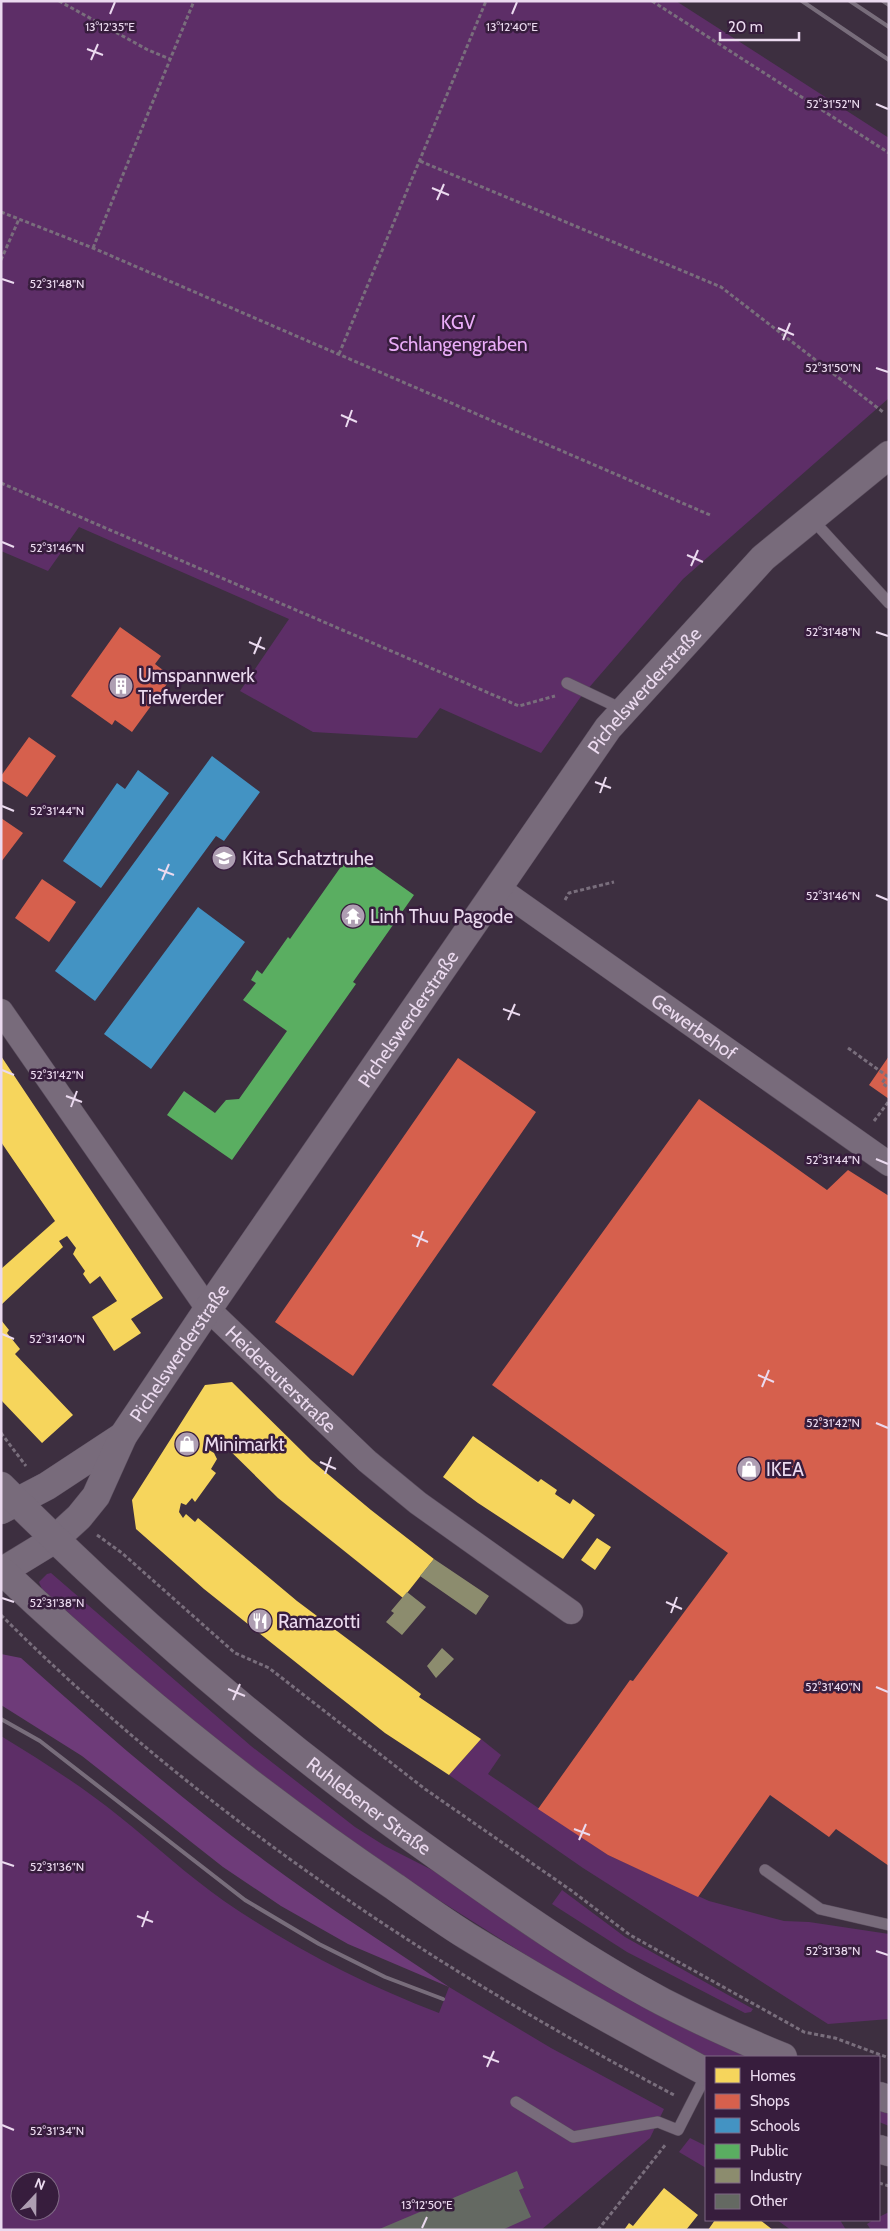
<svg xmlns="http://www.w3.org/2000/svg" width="890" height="2231" font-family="Cabin,sans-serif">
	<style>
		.green { fill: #5d2e67; fill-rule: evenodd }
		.forest { fill: #6e3b79 }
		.homes { fill: #f6d55c }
		.shops { fill: #d6604d }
		.schools { fill: #4393c3 }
		.public { fill: #5aae61 }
		.industry { fill: #8c8c6e }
		.building { fill: #646962 }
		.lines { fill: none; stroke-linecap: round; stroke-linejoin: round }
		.service-casing { stroke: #5b4e5e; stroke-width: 12 }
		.minor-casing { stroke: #5b4e5e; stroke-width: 25 }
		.tertiary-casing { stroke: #5b4e5e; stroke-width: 29 }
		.secondary-casing { stroke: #5b4e5e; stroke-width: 29 }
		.path { stroke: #796e7c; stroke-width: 3; stroke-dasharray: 4 2.5; stroke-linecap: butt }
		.service { stroke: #786b7b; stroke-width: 11 }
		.minor { stroke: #786b7b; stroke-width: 24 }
		.tertiary { stroke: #786b7b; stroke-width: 28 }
		.secondary { stroke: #786b7b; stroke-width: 28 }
		.rail { stroke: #786d7b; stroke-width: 4 }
		.ticks { fill: none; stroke: #ebdaef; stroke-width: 2 }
		.labels { text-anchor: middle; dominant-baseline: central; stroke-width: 5; stroke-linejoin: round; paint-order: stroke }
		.park-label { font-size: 19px; fill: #eaacf8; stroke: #371d3d }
		.poi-label { font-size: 19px; fill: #ebdaef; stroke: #371d3d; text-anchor: start }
		.street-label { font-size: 19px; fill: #ebdaef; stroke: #371d3d }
		.ticks-label { font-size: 12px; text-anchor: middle; fill: #ebdaef; stroke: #371d3d; stroke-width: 5; stroke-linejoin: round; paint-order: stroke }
	</style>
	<rect width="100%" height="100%" fill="#3d2f40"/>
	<path class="green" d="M1,1H676L889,138V398L683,579L580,698L541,753L440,708L417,738L313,732L240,691L289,619L79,527L48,571L1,551Z
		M51,1573L251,1746L355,1827L385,1846L434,1871L522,1930L749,2057H708L653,2030L556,1974L426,1892L352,1842L241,1760L145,1682L42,1589L39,1582L47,1574Z
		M1,1736C42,1761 83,1787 120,1817C155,1845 187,1875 224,1901C291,1947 363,1984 439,2013L449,1987L551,2048L664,2109L650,2138L541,2230H1ZM20,2181H50V2211H20Z
		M481,1739L501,1755L488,1774L608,1855L709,1901L784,1921L809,1922L889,1934V2019L828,2024L583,1868L449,1775Z
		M562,1890L625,1937L753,2009L751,2012L745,2013L627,1952L552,1904Z
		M879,2108L889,2112V2126L879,2122Z
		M690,2138L706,2146V2168L679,2152Z
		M889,2212V2230H871L867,2224L873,2220H879V2217Z
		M777,2220H840L846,2230H791Z"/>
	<path class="forest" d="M1,1654L21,1658C100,1729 180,1798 265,1861C324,1905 387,1945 449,1987L348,1944L281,1906L223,1867L82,1756L1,1705Z"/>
	<path class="homes" d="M1,1056L163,1298L131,1319L141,1333L114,1351L92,1317L117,1301L100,1276L90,1284L83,1274L85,1271L73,1254L76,1248L67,1236L59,1241L63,1247L1,1305V1269L55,1221L1,1142Z
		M1,1320L9,1330L7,1333L20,1349L15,1354L73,1415L42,1443L1,1400Z
		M232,1382L311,1460L371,1510L434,1559L403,1598L278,1498L217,1438L209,1450L214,1453L217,1459L211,1469L216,1473L195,1502L192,1498L186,1505L181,1503L179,1512L183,1518L186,1514L195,1522L198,1518L297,1601L421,1694L419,1697L481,1739L449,1775L385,1733L328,1688L204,1589L136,1529L132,1500L205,1385Z
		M473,1436L538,1482L541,1479L557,1490L555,1494L570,1504L573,1499L595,1515L563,1559L478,1503L443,1477Z
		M597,1538L611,1547L595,1570L581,1560Z
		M664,2188L698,2215L686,2230H624L629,2223L633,2226Z
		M715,2220H760L773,2230H708Z"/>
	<path class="shops" d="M120,627L161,656L155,664L172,677L132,732L115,720L112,725L71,696Z
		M29,737L56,756L27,797L1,780V776Z
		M1,818L23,833L1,862Z
		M42,879L76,902L49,942L15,918Z
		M889,1056V1099L869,1085Z
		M458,1058L536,1112L353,1376L275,1322Z
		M699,1099L827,1190L848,1170L889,1196V1866L836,1829L829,1837L770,1795L698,1897L608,1855L538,1809L630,1680L633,1681L728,1553L492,1385Z"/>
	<path class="schools" d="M212,756L260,792L224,841L216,836L95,1001L55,971Z
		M138,770L169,793L101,888L63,861L117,783L125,789Z
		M198,907L245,942L151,1069L104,1034Z"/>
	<path class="public" d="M352,851L414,895L353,982L356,984L232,1160L167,1115L184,1091L215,1113L226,1100L239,1099L287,1031L243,1000L256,983L251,980L257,970L262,974L288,937L290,939Z"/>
	<path class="industry" d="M434,1559L489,1596L476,1615L420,1576Z
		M407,1592L426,1607L402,1635L386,1622L394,1613L391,1611Z
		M442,1648L454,1659L436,1678L427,1666Z"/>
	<path class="building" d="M517,2171L524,2188L519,2190L531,2217L502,2230H377Z"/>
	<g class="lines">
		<defs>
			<path id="service" d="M811,518L889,603
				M567,683L624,710
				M765,1870L820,1909L889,1925
				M516,2102L573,2137L658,2122L678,2130L706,2075"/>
			<g id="minor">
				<path id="s1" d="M498,888L889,1164"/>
				<path id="s2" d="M1,1011L208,1309L367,1461L418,1503L571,1612"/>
			</g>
			<g id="tertiary">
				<path d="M1,1510L47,1486L123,1436"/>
				<path id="s3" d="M1,1572L55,1539L79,1517L96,1496L123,1436L208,1309L608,728L763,558L889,455"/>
			</g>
			<g id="secondary">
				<path id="s4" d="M1,1486C136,1621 281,1746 437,1856C510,1908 584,1960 663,2002C702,2022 742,2040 783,2057"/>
				<path d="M1,1570C124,1686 255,1793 395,1887C419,1904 443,1921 467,1936C545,1984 625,2029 706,2072"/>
				<path d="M879,2096L889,2099"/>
				<path d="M879,2149L889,2152"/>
			</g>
		</defs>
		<use href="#service" class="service-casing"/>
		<use href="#minor" class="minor-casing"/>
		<use href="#tertiary" class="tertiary-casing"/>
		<use href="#secondary" class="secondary-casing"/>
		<path class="path" d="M59,1L148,50L170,59
			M652,1L889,153
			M420,161L721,287L883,412
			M1,212L93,248L710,515
			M93,248L194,1
			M1,260L19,219
			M339,354L486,1
			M1,483L519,706L555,696
			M565,900L569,893L614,882
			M848,1048L887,1076L882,1083L889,1088
			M874,1121L889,1101
			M1,1433L26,1466
			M97,1535L122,1553L235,1653L269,1668L425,1789L572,1891L630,1935L804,2032L835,2038L889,2058
			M1,1615C197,1811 431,1967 676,2096
			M879,2183L889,2186
			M598,2230L666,2144"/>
		<use href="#service" class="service"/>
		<use href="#minor" class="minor"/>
		<use href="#tertiary" class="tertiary"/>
		<use href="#secondary" class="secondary"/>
		<path class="rail" d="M802,1L889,60
			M850,1L889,27
			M883,1L889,5
			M1,1719L40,1741L245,1900L319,1944L385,1977L443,1999"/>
	</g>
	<path class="ticks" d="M110,14L115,2M512,14L517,2M87,49L103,55M91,60L98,44M876,104L888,109M432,188L449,195M437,200L444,184M2,279L14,283M778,328L794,335M783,340L790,323M876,368L888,372M341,415L357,422M346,427L352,410M2,542L14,547M687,555L703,562M691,566L698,550M876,632L888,636M249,642L265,649M254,654L261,637M595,782L611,788M600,793L606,777M2,806L14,811M158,869L174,875M162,880L169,864M876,895L888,900M503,1009L520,1015M508,1020L515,1004M2,1070L14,1075M66,1096L82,1102M71,1107L77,1091M876,1159L888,1164M412,1235L428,1242M417,1247L423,1231M2,1334L14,1339M758,1375L774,1382M762,1387L769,1370M876,1423L888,1428M320,1462L336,1469M325,1474L331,1457M2,1598L14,1602M666,1602L682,1609M671,1613L677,1597M876,1687L888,1692M228,1689L245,1696M233,1700L240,1684M574,1829L590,1835M579,1840L586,1824M2,1862L14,1866M137,1916L153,1922M142,1927L148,1911M876,1951L888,1955M483,2056L499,2062M487,2067L494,2051M2,2125L14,2130M422,2228L427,2217"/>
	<defs>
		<symbol id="building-disc" viewBox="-11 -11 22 22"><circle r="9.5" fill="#ae9eb2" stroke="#371d3d"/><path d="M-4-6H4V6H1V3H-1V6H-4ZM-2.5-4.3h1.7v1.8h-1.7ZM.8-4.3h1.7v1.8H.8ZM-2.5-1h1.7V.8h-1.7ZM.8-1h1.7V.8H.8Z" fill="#fff"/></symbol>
		<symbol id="school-disc" viewBox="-11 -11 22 22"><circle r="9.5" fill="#ae9eb2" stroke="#371d3d"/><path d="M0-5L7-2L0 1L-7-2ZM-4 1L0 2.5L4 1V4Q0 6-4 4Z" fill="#fff"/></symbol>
		<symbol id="temple-disc" viewBox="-11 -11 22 22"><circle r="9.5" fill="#ae9eb2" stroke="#371d3d"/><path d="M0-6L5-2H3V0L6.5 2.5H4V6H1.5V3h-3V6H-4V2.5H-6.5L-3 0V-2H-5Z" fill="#fff"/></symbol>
		<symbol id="shop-disc" viewBox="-11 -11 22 22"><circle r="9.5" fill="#ae9eb2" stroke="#371d3d"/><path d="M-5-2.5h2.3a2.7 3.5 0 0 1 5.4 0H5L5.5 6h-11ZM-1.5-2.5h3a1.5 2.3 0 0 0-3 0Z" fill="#fff"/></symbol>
		<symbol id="restaurant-disc" viewBox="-11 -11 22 22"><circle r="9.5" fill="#ae9eb2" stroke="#371d3d"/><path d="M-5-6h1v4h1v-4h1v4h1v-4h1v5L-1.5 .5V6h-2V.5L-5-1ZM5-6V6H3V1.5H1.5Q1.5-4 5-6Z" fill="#fff"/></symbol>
	</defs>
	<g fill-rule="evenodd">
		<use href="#building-disc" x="107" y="672" width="28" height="28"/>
		<use href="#school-disc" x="210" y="844" width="28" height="28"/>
		<use href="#temple-disc" x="339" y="902" width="28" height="28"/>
		<use href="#shop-disc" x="173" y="1430" width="28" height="28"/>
		<use href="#shop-disc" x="735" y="1455" width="28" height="28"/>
		<use href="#restaurant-disc" x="246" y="1607" width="28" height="28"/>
	</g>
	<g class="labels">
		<g class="park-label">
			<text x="458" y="322">KGV<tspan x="458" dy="22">Schlangengraben</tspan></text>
		</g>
		<g class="poi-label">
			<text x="138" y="675">Umspannwerk<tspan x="138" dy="22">Tiefwerder</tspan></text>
			<text x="242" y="858">Kita Schatztruhe</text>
			<text x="370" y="916">Linh Thuu Pagode</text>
			<text x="204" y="1444">Minimarkt</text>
			<text x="766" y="1469">IKEA</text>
			<text x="278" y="1621">Ramazotti</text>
		</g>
		<g class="street-label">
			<text stroke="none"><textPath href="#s3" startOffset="1099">Pichelswerderstraße</textPath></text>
			<text stroke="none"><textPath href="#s3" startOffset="694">Pichelswerderstraße</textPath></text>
			<text stroke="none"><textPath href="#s1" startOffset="240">Gewerbehof</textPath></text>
			<text stroke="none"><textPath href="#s3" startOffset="289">Pichelswerderstraße</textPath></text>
			<text stroke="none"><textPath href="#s2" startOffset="464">Heidereuterstraße</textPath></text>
			<text stroke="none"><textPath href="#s4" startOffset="488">Ruhlebener Straße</textPath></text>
		</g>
	</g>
	<g class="ticks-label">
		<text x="110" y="31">13°12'35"E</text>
		<text x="512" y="31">13°12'40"E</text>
		<text x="833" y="108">52°31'52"N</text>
		<text x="57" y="288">52°31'48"N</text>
		<text x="833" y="372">52°31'50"N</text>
		<text x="57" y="552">52°31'46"N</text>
		<text x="833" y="636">52°31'48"N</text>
		<text x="57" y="815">52°31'44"N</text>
		<text x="833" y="900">52°31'46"N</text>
		<text x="57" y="1079">52°31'42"N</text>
		<text x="833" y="1164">52°31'44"N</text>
		<text x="57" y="1343">52°31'40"N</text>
		<text x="833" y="1427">52°31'42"N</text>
		<text x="57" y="1607">52°31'38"N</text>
		<text x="833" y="1691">52°31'40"N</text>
		<text x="57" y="1871">52°31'36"N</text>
		<text x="833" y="1955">52°31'38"N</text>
		<text x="57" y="2135">52°31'34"N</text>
		<text x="427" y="2209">13°12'50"E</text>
	</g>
	<rect width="890" height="2231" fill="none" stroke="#ebdaef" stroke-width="5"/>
	<rect x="705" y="2056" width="175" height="165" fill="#371d3d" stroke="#7f6984"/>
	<rect x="715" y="2068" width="25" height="15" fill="#f6d55c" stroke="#7f6984"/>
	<text x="750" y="2081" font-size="15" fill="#ebdaef">Homes</text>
	<rect x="715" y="2094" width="25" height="15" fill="#d6604d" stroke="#7f6984"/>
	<text x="750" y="2106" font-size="15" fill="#ebdaef">Shops</text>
	<rect x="715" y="2118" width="25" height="15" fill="#4393c3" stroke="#7f6984"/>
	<text x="750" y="2131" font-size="15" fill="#ebdaef">Schools</text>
	<rect x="715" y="2144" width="25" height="15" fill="#5aae61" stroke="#7f6984"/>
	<text x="750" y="2156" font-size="15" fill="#ebdaef">Public</text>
	<rect x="715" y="2168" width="25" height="15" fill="#8c8c6e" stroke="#7f6984"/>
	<text x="750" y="2181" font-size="15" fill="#ebdaef">Industry</text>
	<rect x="715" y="2194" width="25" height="15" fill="#646962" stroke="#7f6984"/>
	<text x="750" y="2206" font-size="15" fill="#ebdaef">Other</text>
	<g transform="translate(35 2196) rotate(22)"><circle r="24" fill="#371d3d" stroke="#7f6984"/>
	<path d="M0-4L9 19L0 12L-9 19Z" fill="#ae9eb2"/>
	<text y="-8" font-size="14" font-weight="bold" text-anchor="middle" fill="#ebdaef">N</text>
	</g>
	<path d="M720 32v8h79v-8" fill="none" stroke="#ebdaef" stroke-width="2.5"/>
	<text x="728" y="32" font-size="15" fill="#ebdaef" stroke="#371d3d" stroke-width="4" paint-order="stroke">20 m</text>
</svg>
